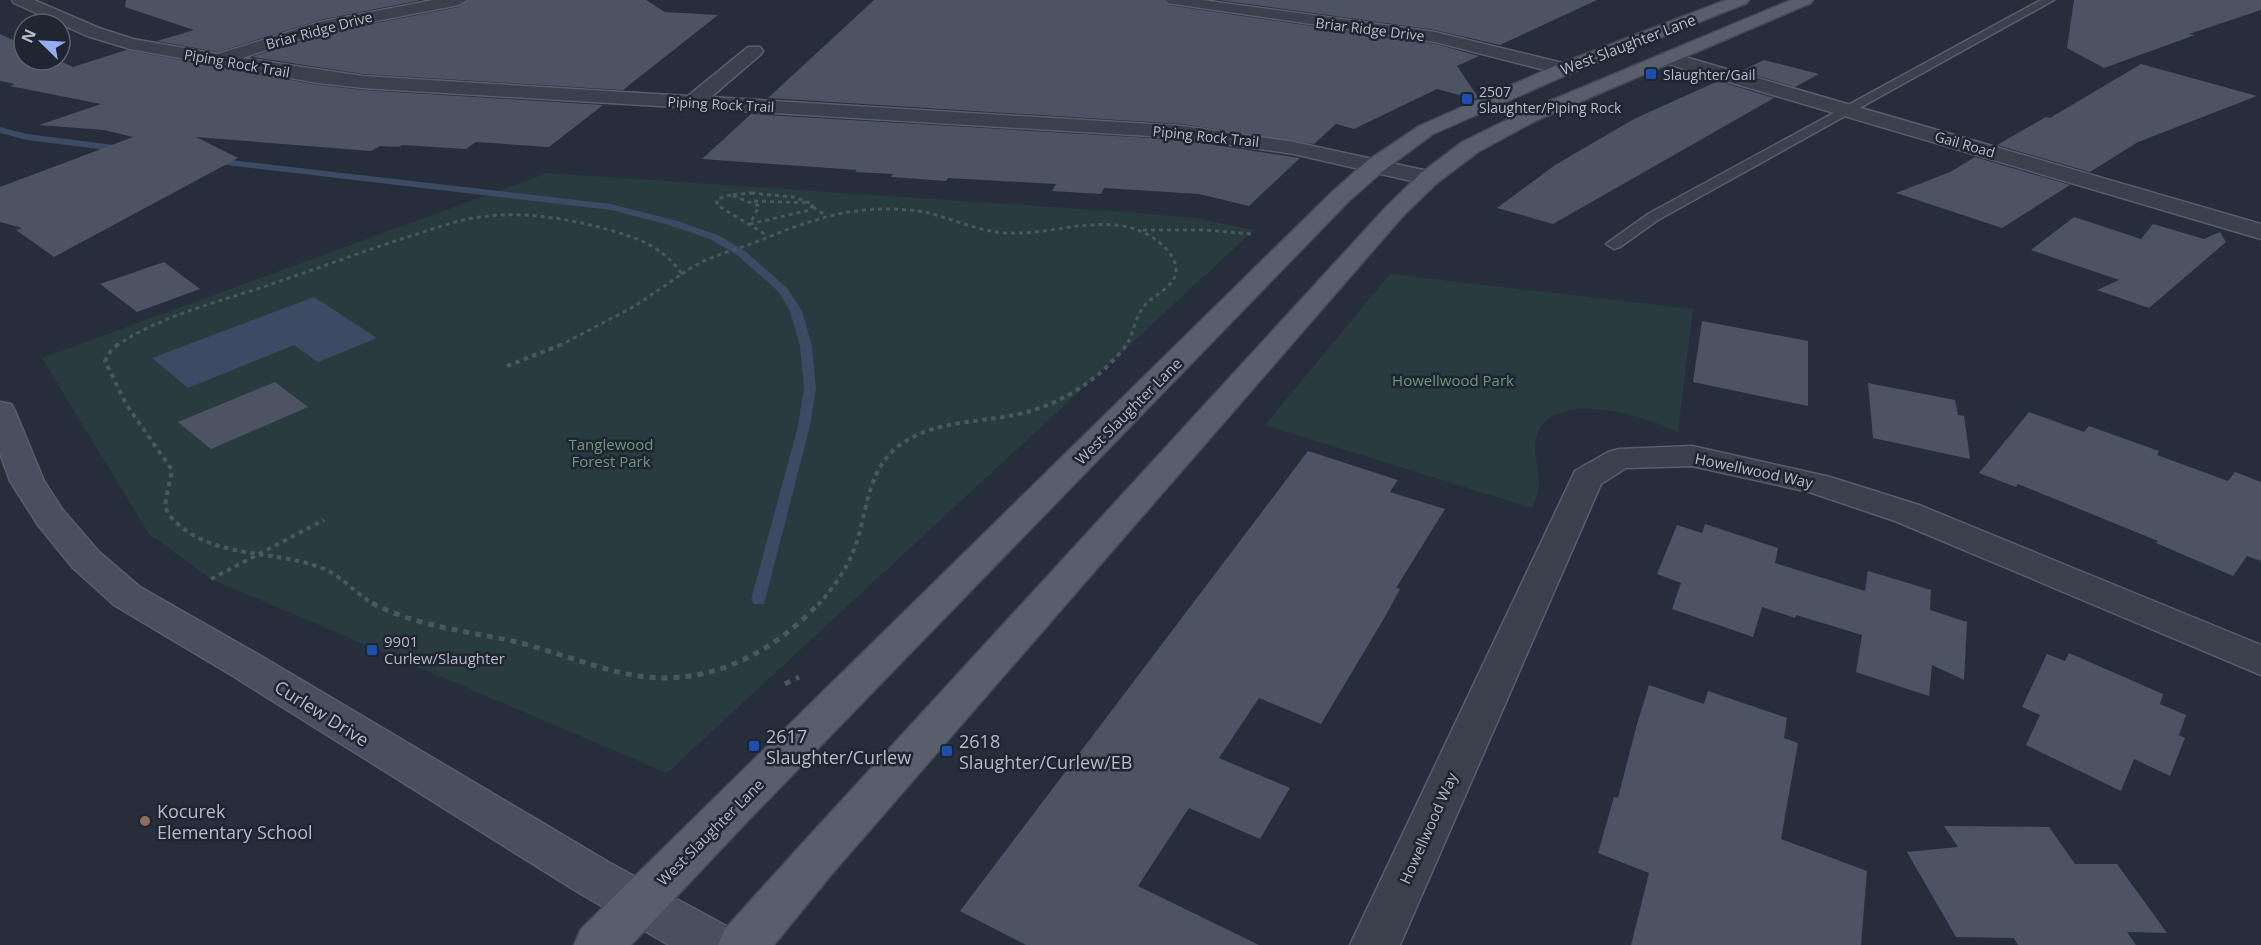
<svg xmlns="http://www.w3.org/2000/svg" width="2261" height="945" font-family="'Open Sans',sans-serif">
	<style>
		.green { fill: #293b3e }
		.water { fill: #3d4a63 }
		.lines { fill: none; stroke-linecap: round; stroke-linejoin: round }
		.stream { fill: #3d4a63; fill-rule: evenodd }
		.building { fill: #4c5464 }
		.lane-casing { stroke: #585e6a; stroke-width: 3 }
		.street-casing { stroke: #585e6a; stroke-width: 3 }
		.secondary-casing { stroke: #585e6a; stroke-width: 3 }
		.primary-casing { stroke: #434955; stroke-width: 3 }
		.path-far2 { stroke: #48585c; stroke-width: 3; stroke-dasharray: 4 4; stroke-linecap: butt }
		.path-far1 { stroke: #48585c; stroke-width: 4; stroke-dasharray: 4.5 4.5; stroke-linecap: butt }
		.path { stroke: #48585c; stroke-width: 5; stroke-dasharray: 6 6; stroke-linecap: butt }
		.lane { fill: #3a404c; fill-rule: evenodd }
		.street { fill: #3a404c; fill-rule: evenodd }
		.secondary { fill: #484f5e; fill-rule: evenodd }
		.primary { fill: #585f6c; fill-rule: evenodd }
		.transit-dot { fill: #1a4fb4; stroke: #1f2531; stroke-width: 2 }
		.education-dot { fill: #8d6e63; stroke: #1f2531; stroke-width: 2 }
		.labels { text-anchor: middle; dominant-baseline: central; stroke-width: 5; stroke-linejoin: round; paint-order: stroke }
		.far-street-label { font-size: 14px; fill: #b5bbc7; stroke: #1f2531 }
		.far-poi-label { font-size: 14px; fill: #b5bbc7; stroke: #1f2531; text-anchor: start }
		.street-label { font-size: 15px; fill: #b5bbc7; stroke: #1f2531 }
		.park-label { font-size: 15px; fill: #6f967b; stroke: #1f2531 }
		.poi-label { font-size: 15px; fill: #b5bbc7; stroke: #1f2531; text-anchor: start }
		.near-street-label { font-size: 18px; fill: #b5bbc7; stroke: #1f2531 }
		.near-poi-label { font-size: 18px; fill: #b5bbc7; stroke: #1f2531; text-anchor: start }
	</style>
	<rect width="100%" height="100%" fill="#262e3c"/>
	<path class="green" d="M547,173L1111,211L1196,218L1254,230L667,773L211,579L149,534L42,358Z
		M1390,274L1693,309L1678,432C1648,417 1557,388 1538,432C1531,449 1539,465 1539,482C1540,490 1535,500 1532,508L1265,425Z"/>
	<path class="water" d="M314,297L377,338L318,362L294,345L188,388L152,358Z"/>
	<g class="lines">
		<path class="stream" d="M0,127L27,134L122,146L126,149L122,152L27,140L0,133Z
			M213,158L611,204L677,221L718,235L745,251L787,288L802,311L812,346L816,388L810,426L764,604H754L751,600L798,426L804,388L800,346L790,311L779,292L737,255L710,239L669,225L611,210L210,163L208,161Z"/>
	</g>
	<path class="building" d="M126,0H421L320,20L218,52L157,41L194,30L125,7Z
		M469,0H646L665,12L718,15L623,90L363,74L252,57L325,33L459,7Z
		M874,0H1163L1167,5L1435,44L1479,56L1457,66L1478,97L1474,99L1437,89L1354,129L1336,124L1314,144L1182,124L768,98Z
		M1219,0H1597L1500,45L1435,30Z
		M2074,0H2261V10L2189,34L2195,35L2104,68L2067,48Z
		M0,34L24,45V60H58L73,67L126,50L318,85L363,90L603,105L549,147L476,142L466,149L402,145L399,147L380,146L371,151L196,137L238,158L54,257L16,230L22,228L0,222V187L133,137L104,130L39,125L101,104L10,86L15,84L0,81Z
		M1764,60L1819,74L1795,87L1741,71Z
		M2141,64L2257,96L2138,142L2090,172L1997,145L2046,117L2050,118Z
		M1718,81L1774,98L1553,224L1497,208L1555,165L1634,119Z
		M751,114L1182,140L1300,158L1249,206L1199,194L1104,188L1101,194L1052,191L1056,184L948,178L946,181L891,177L893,174L855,172L857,170L702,159Z
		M1975,157L2070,185L2002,228L1896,193L1950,172Z
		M2074,217L2141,239L2153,224L2204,239L2220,232L2226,242L2149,308L2097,290L2119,280L2031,250Z
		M164,262L200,289L137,312L100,284Z
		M1702,321L1808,341V406L1693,382Z
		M275,382L308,407L211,449L178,422Z
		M1868,383L1955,400L1958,415L1964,416L1970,459L1873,438Z
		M2029,412L2084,432L2089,426L2159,451L2157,455L2228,481L2235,472L2261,482V561L2247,556L2233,576L2156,543L2158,541L2018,484L2016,487L1979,473Z
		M1308,451L1398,480L1390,492L1445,509L1396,588L1400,589L1386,615L1321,724L1259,698L1219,758L1290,788L1260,839L1189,808L1138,886L1259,945H1026L960,911Z
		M1705,524L1778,548L1775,563L1865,591L1868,571L1931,590L1930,610L1967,622L1964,680L1932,665L1929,696L1856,672L1862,635L1796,615L1795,618L1762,607L1753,637L1672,609L1681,583L1657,574L1677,525L1702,533Z
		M2069,653L2163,694L2160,704L2186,715L2179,735L2185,738L2170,776L2134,759L2121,791L2026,745L2040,715L2022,707L2047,654L2065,661Z
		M1649,685L1704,704L1708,691L1787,718L1784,738L1798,743L1781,839L1867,871L1861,945H1631L1649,873L1598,853L1614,797L1618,798L1637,724Z
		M1944,826L2049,827L2075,864H2117L2167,933L2127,932L2136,945H2018L2014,938L1956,937L1907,852L1958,847Z"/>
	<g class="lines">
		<defs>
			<path id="lane" d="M2041,0H2054L1658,220L1620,247L1614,249L1606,244L1648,214Z"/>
			<path id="street" d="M12,0H34L99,28L133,39L218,54L320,22L433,0H467L459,5L324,31L242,58L363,76L688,96L748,47H760L763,51L760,55L711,97L1182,126L1294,142L1437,173L1440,178L1437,183L1429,185L1294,154L1182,138L363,88L318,83L130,49L87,36L14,3Z
				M1165,0H1202L1435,32L1571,65L1573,69L1571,73L1564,75L1435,42L1167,3Z
				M1668,52L2261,224V239L1661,62L1659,58L1661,54Z
				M1692,446L1830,477L1919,505L2261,645V675L1895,521L1809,492L1692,466L1626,468L1601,484L1400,945H1350L1575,471L1608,452L1619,449Z"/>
			<path id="secondary" d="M0,402L11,404L15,411L44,481L62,509L99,552L140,587L261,656L610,863L732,929L739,945H669L576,891L233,676L114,605L73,568L38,525L10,481L0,453Z"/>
			<path id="primary" d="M1726,0H1749L1747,3L1571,73L1433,134L1383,171L1349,201L741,828L631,945H574L581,929L1333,191L1367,161L1419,126L1557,65Z
				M1791,0H1813L1811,3L1535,121L1478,152L1437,183L1403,216L831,875L774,945H718L725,929L799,847L1387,206L1421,173L1462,142L1521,113Z"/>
		</defs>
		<use href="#lane" class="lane-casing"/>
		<use href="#street" class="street-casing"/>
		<use href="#secondary" class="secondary-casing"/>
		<use href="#primary" class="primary-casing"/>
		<path class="path-far2" d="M751,193L793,197L813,204L810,210L750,224L759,206L731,195Z
			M731,195L717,199V205L768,236
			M754,201L810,203
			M813,207L826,216
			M1143,230H1205L1252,234
			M682,274C702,259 725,253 748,245C784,231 818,216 856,211C880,208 905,208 929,213C955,220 981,232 1008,233C1049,235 1095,216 1135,229C1151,234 1174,250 1176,268C1178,286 1154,294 1145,305C1135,316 1134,333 1126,346
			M116,346C159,316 222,301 272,284C319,268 366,250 414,235C436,228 457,220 480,217C521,211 566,218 606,229C638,238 662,246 682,274
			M559,346L635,306L682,274"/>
		<path class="path-far1" d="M118,344L110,352L105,361L126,404L172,470L165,505C167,514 174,521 181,527C223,559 275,550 322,568C342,576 356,594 375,605
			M507,366L563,344
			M211,579L324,520
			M818,605C833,588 847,569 855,547C867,514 867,472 896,448C928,422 970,423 1009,416C1054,409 1100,381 1127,344"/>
		<path class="path" d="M372,603C418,627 468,631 517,642C553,651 587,665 623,673C697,691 769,658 819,603
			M785,684L799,677"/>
		<use href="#lane" class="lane"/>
		<use href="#street" class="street"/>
		<use href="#secondary" class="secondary"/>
		<use href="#primary" class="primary"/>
	</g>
	<g class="transit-dot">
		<rect x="1645" y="68" width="12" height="12" rx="3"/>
		<rect x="1461" y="93" width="12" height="12" rx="3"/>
		<rect x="366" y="644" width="12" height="12" rx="3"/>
		<rect x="748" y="740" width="12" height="12" rx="3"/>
		<rect x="941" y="745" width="12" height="12" rx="3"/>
	</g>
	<circle class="education-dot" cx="145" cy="821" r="6"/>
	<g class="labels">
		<g class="far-street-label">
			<text transform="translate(1370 29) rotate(7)">Briar Ridge Drive</text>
			<text transform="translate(319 30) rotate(-15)">Briar Ridge Drive</text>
			<text transform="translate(237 63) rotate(10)">Piping Rock Trail</text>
			<text transform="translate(721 104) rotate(3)">Piping Rock Trail</text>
			<text transform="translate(1206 136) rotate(6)">Piping Rock Trail</text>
			<text transform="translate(1965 144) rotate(16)">Gail Road</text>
		</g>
		<g class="far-poi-label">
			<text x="1663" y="74">Slaughter/Gail</text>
			<text x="1479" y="91">2507<tspan x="1479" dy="16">Slaughter/Piping Rock</tspan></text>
		</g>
		<g class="street-label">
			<text transform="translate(1628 44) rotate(-21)">West Slaughter Lane</text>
			<text transform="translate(1128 411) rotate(-45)">West Slaughter Lane</text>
			<text transform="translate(1754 470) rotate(12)">Howellwood Way</text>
			<text transform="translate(1428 828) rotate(-66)">Howellwood Way</text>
			<text transform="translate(710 832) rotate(-45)">West Slaughter Lane</text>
		</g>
		<g class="park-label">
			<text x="1453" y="380">Howellwood Park</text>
			<text x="611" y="444">Tanglewood<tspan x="611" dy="17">Forest Park</tspan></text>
		</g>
		<g class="poi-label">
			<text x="384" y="641">9901<tspan x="384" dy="17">Curlew/Slaughter</tspan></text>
		</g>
		<g class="near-street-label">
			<text transform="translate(322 713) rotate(32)">Curlew Drive</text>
		</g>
		<g class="near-poi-label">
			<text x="766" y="736">2617<tspan x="766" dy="21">Slaughter/Curlew</tspan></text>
			<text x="959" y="741">2618<tspan x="959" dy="21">Slaughter/Curlew/EB</tspan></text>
			<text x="157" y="811">Kocurek<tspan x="157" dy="21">Elementary School</tspan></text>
		</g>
	</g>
	<g transform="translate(42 42) rotate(294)"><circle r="28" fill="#1f2531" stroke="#5b616d" stroke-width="1.5"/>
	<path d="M0-4.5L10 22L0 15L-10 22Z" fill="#93afef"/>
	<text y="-9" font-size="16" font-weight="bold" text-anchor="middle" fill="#b5bbc7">N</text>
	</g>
</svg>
